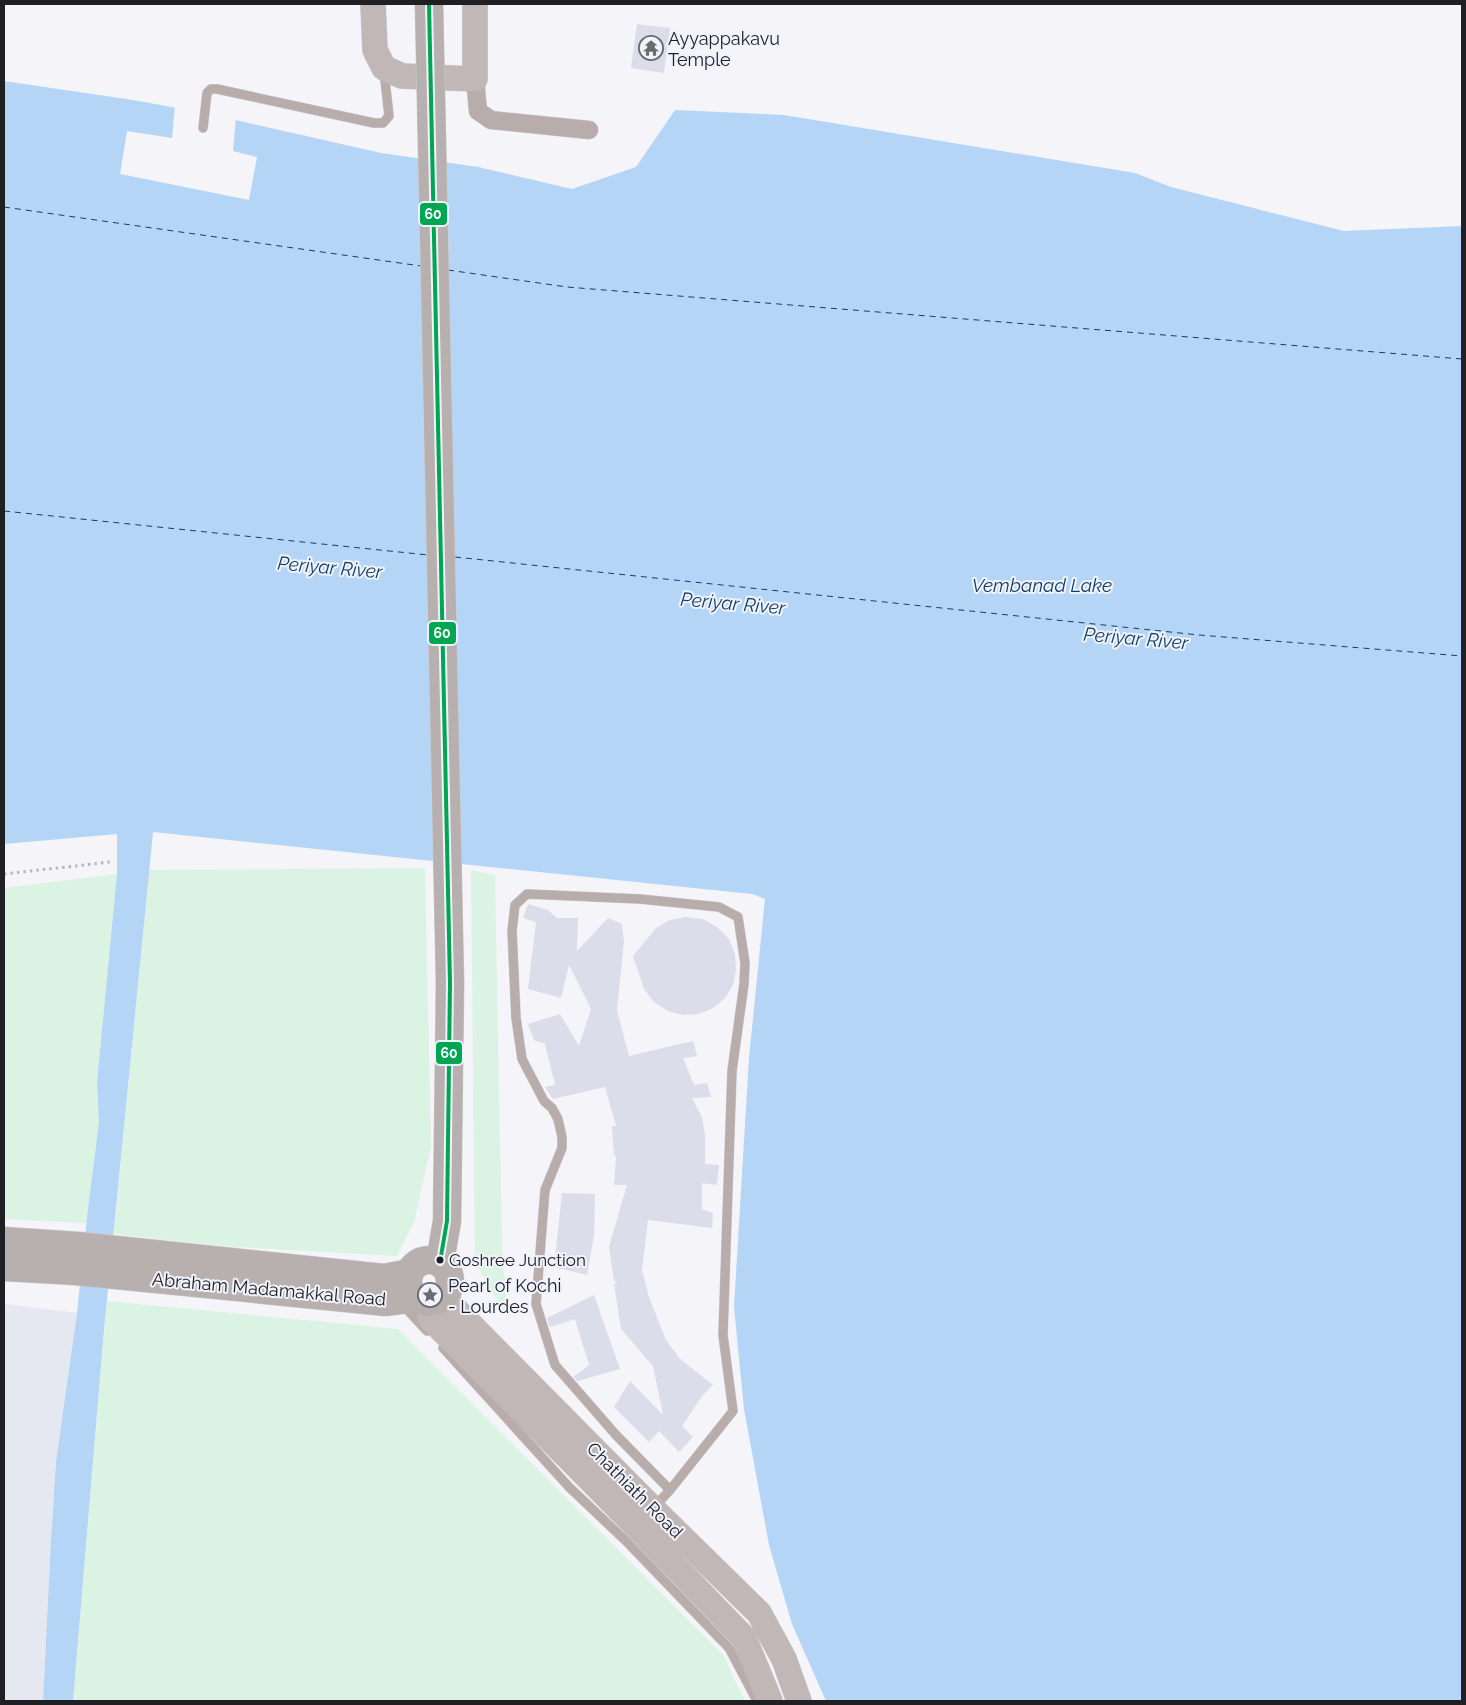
<svg xmlns="http://www.w3.org/2000/svg" width="1466" height="1705" font-family="Raleway,sans-serif">
	<style>
		.built { fill: #e5e7f1 }
		.green { fill: #dbf3e3 }
		.water { fill: #b4d5f6 }
		.pier { fill: #f4f4f9 }
		.lines { fill: none; stroke-linecap: round; stroke-linejoin: round }
		.ferry { stroke: #123f62; stroke-width: 1; stroke-dasharray: 6 5; stroke-linecap: butt }
		.building { fill: #dbddea }
		.lane-casing { stroke: #cfcfd2; stroke-width: 10 }
		.street-casing { stroke: #cfcfd2; stroke-width: 19 }
		.secondary-casing { stroke: #cfcfd2; stroke-width: 26 }
		.primary-casing { stroke: #cfcfd2; stroke-width: 29 }
		.path { stroke: #bdb8b8; stroke-width: 3; stroke-dasharray: 2.5 4; stroke-linecap: butt }
		.lane { stroke: #b8adab; stroke-width: 9 }
		.street { stroke: #b8adab; stroke-width: 18 }
		.secondary { stroke: #c0b7b6; stroke-width: 25 }
		.primary { stroke: #b8b0ae; stroke-width: 28 }
		.primary-bridge-casing { stroke: #cfcfd2; stroke-width: 29; stroke-linecap: butt }
		.primary-bridge { stroke: #b8b0ae; stroke-width: 28 }
		.bus-1-casing { stroke: #f1f3fc; stroke-width: 8 }
		.bus-1 { stroke: #00a651; stroke-width: 4 }
		.bus-dot { fill: #202024; stroke: #f1f3fc; stroke-width: 2 }
		.labels { text-anchor: middle; dominant-baseline: central; stroke-width: 4; stroke-linejoin: round; paint-order: stroke }
		.bus-label { font-size: 17px; fill: #202024; stroke: #f1f3fc; text-anchor: start }
		.poi-label { font-size: 18px; fill: #202024; stroke: #f1f3fc; text-anchor: start }
		.street-label { font-size: 18px; fill: #202024; stroke: #f1f3fc }
		.water-label { font-size: 19px; font-style: italic; fill: #123f62; stroke: #f1f3fc }
		.line-badge { stroke: #f1f3fc; stroke-width: 2 }
		.badge-label { font-size: 14px; text-anchor: middle; font-weight: bold; fill: #fff }
	</style>
	<rect width="100%" height="100%" fill="#f4f4f9"/>
	<path class="built" d="M4,1304L77,1313L56,1462L51,1540L43,1701H4Z"/>
	<path class="green" d="M425,868L431,1147L414,1222L397,1256L219,1246L114,1234L149,870Z
		M471,870L495,875L502,1246L507,1317L475,1262Z
		M117,874L97,1082L99,1122L86,1223L4,1219V888Z
		M107,1301L398,1329L723,1655L745,1701H73Z"/>
	<path class="water" d="M4,81L133,100L204,113L381,153L478,167L572,189L636,167L675,110L784,115L1135,173L1171,187L1344,231L1462,226V1701H826L792,1624L769,1545L744,1409L734,1307L749,1058L765,899L752,894L153,832L104,1330L73,1701H43L51,1540L56,1462L77,1313L88,1208L99,1122L97,1082L117,874V834L4,844Z"/>
	<path class="pier" d="M175,105L236,117L233,151L257,157L249,200L120,174L127,131L172,138Z"/>
	<g class="lines">
		<path class="ferry" d="M4,207L421,266
			M448,270L567,287L1462,359
			M4,511L428,555
			M455,557L1199,635L1462,656"/>
	</g>
	<path class="building" d="M637,24L670,28L664,73L631,68Z
		M528,904L548,910L557,918H578L577,951L608,918L622,924L624,941L617,1010L629,1056L693,1041L697,1056L683,1058L694,1085L707,1083L711,1097L692,1098L702,1117L705,1135V1164L719,1165L717,1185L702,1183V1209L713,1213L712,1228L648,1220L642,1270L649,1297L666,1340L680,1359L713,1385L702,1396L682,1426L693,1437L679,1452L659,1431L649,1442L614,1407L630,1381L663,1415L653,1366L621,1329L614,1284L618,1282L614,1281L609,1247L627,1185H614L616,1156L614,1155L612,1126H616L605,1087L553,1099L545,1087L555,1085L545,1044L534,1040L528,1024L560,1014L579,1046L591,1009L569,965L561,998L528,989L536,922L523,918Z
		M686,917L703,919L717,927L729,939L735,954L736,970L733,985L725,998L713,1008L699,1014L683,1015L668,1011L654,1002L644,989L633,956L656,928L670,920Z
		M562,1193L595,1194L594,1236L587,1275L554,1267Z
		M594,1295L620,1369L578,1381L573,1377L589,1365L575,1319L550,1327L547,1318Z"/>
	<g class="lines">
		<defs>
			<path id="lane" d="M203,128L207,93L211,89H217L374,123H383L389,116L384,71
				M402,1304L427,1331
				M443,1348L569,1487L626,1541L729,1648L757,1701
				M654,1507L670,1490L733,1411L723,1335L732,1071L744,984L745,963L738,917L719,907L640,899L527,894L515,905L512,931L516,1018L522,1059L544,1101L552,1108L558,1119L562,1137V1148L545,1190L536,1304L555,1365L616,1435L670,1490"/>
			<path id="street" d="M475,79L478,111L491,120L589,130"/>
			<path id="secondary" d="M373,4L375,50L384,68L402,76L475,79V4
				M443,1297L653,1509L759,1613L784,1659L799,1701
				M430,1302V1318L640,1530L744,1638L770,1701"/>
			<path id="primary" d="M4,1241L79,1246L384,1278L410,1273
				M408 1281a21 21 0 1 1 42 0a21 21 0 1 1-42 0Z
				M440,1262L447,1221L450,983
				M4,1267L75,1271L386,1302L416,1298"/>
		</defs>
		<use href="#lane" class="lane-casing"/>
		<use href="#street" class="street-casing"/>
		<use href="#secondary" class="secondary-casing"/>
		<use href="#primary" class="primary-casing"/>
		<path class="path" d="M4,874L110,862"/>
		<use href="#lane" class="lane"/>
		<use href="#street" class="street"/>
		<use href="#secondary" class="secondary"/>
		<use href="#primary" class="primary"/>
		<defs>
			<path id="primary-bridge" d="M429,4L450,983"/>
		</defs>
		<use href="#primary-bridge" class="primary-bridge-casing"/>
		<use href="#primary-bridge" class="primary-bridge"/>
		<defs>
			<path id="bus-1" d="M429,4L450,983L447,1221L440,1262"/>
		</defs>
		<use href="#bus-1" class="bus-1-casing"/>
		<use href="#bus-1" class="bus-1"/>
	</g>
	<defs>
		<symbol id="temple-ring" viewBox="-11 -11 22 22"><circle r="9.5" fill="#f1f3fc" stroke="#6a6a6f" stroke-width="1.5"/><path d="M0-6L5-2H3V0L6.5 2.5H4V6H1.5V3h-3V6H-4V2.5H-6.5L-3 0V-2H-5Z" fill="#6a6a6f"/></symbol>
		<symbol id="sight-ring" viewBox="-11 -11 22 22"><circle r="9.5" fill="#f1f3fc" stroke="#6a6a6f" stroke-width="1.5"/><path d="M0-6L1.8-2.2L6-1.7L2.9 1.2L3.7 5.4L0 3.3L-3.7 5.4L-2.9 1.2L-6-1.7L-1.8-2.2Z" fill="#6a6a6f"/></symbol>
	</defs>
	<g fill-rule="evenodd">
		<use href="#temple-ring" x="637" y="34" width="28" height="28"/>
		<use href="#sight-ring" x="416" y="1281" width="28" height="28"/>
	</g>
	<circle class="bus-dot" cx="440" cy="1260" r="4.5"/>
	<g class="labels">
		<g class="bus-label">
			<text x="449" y="1260">Goshree Junction</text>
		</g>
		<g class="poi-label">
			<text x="668" y="38">Ayyappakavu<tspan x="668" dy="21">Temple</tspan></text>
			<text x="448" y="1285">Pearl of Kochi<tspan x="448" dy="21">- Lourdes</tspan></text>
		</g>
		<g class="street-label">
			<text transform="translate(269 1289) rotate(5)">Abraham Madamakkal Road</text>
			<text transform="translate(635 1490) rotate(45)">Chathiath Road</text>
		</g>
		<g class="water-label">
			<text transform="translate(330 567) rotate(5)">Periyar River</text>
			<text x="1042" y="585">Vembanad Lake</text>
			<text transform="translate(733 603) rotate(5)">Periyar River</text>
			<text transform="translate(1136 638) rotate(5)">Periyar River</text>
		</g>
	</g>
	<g class="line-badge">
		<rect x="419" y="202" width="29" height="24" rx="5" fill="#00a651"/>
		<rect x="428" y="621" width="29" height="24" rx="5" fill="#00a651"/>
		<rect x="435" y="1041" width="28" height="24" rx="5" fill="#00a651"/>
	</g>
	<g class="badge-label">
		<text x="433" y="219">60</text>
		<text x="442" y="638">60</text>
		<text x="449" y="1058">60</text>
	</g>
	<rect width="1466" height="1705" fill="none" stroke="#202024" stroke-width="10"/>
</svg>
